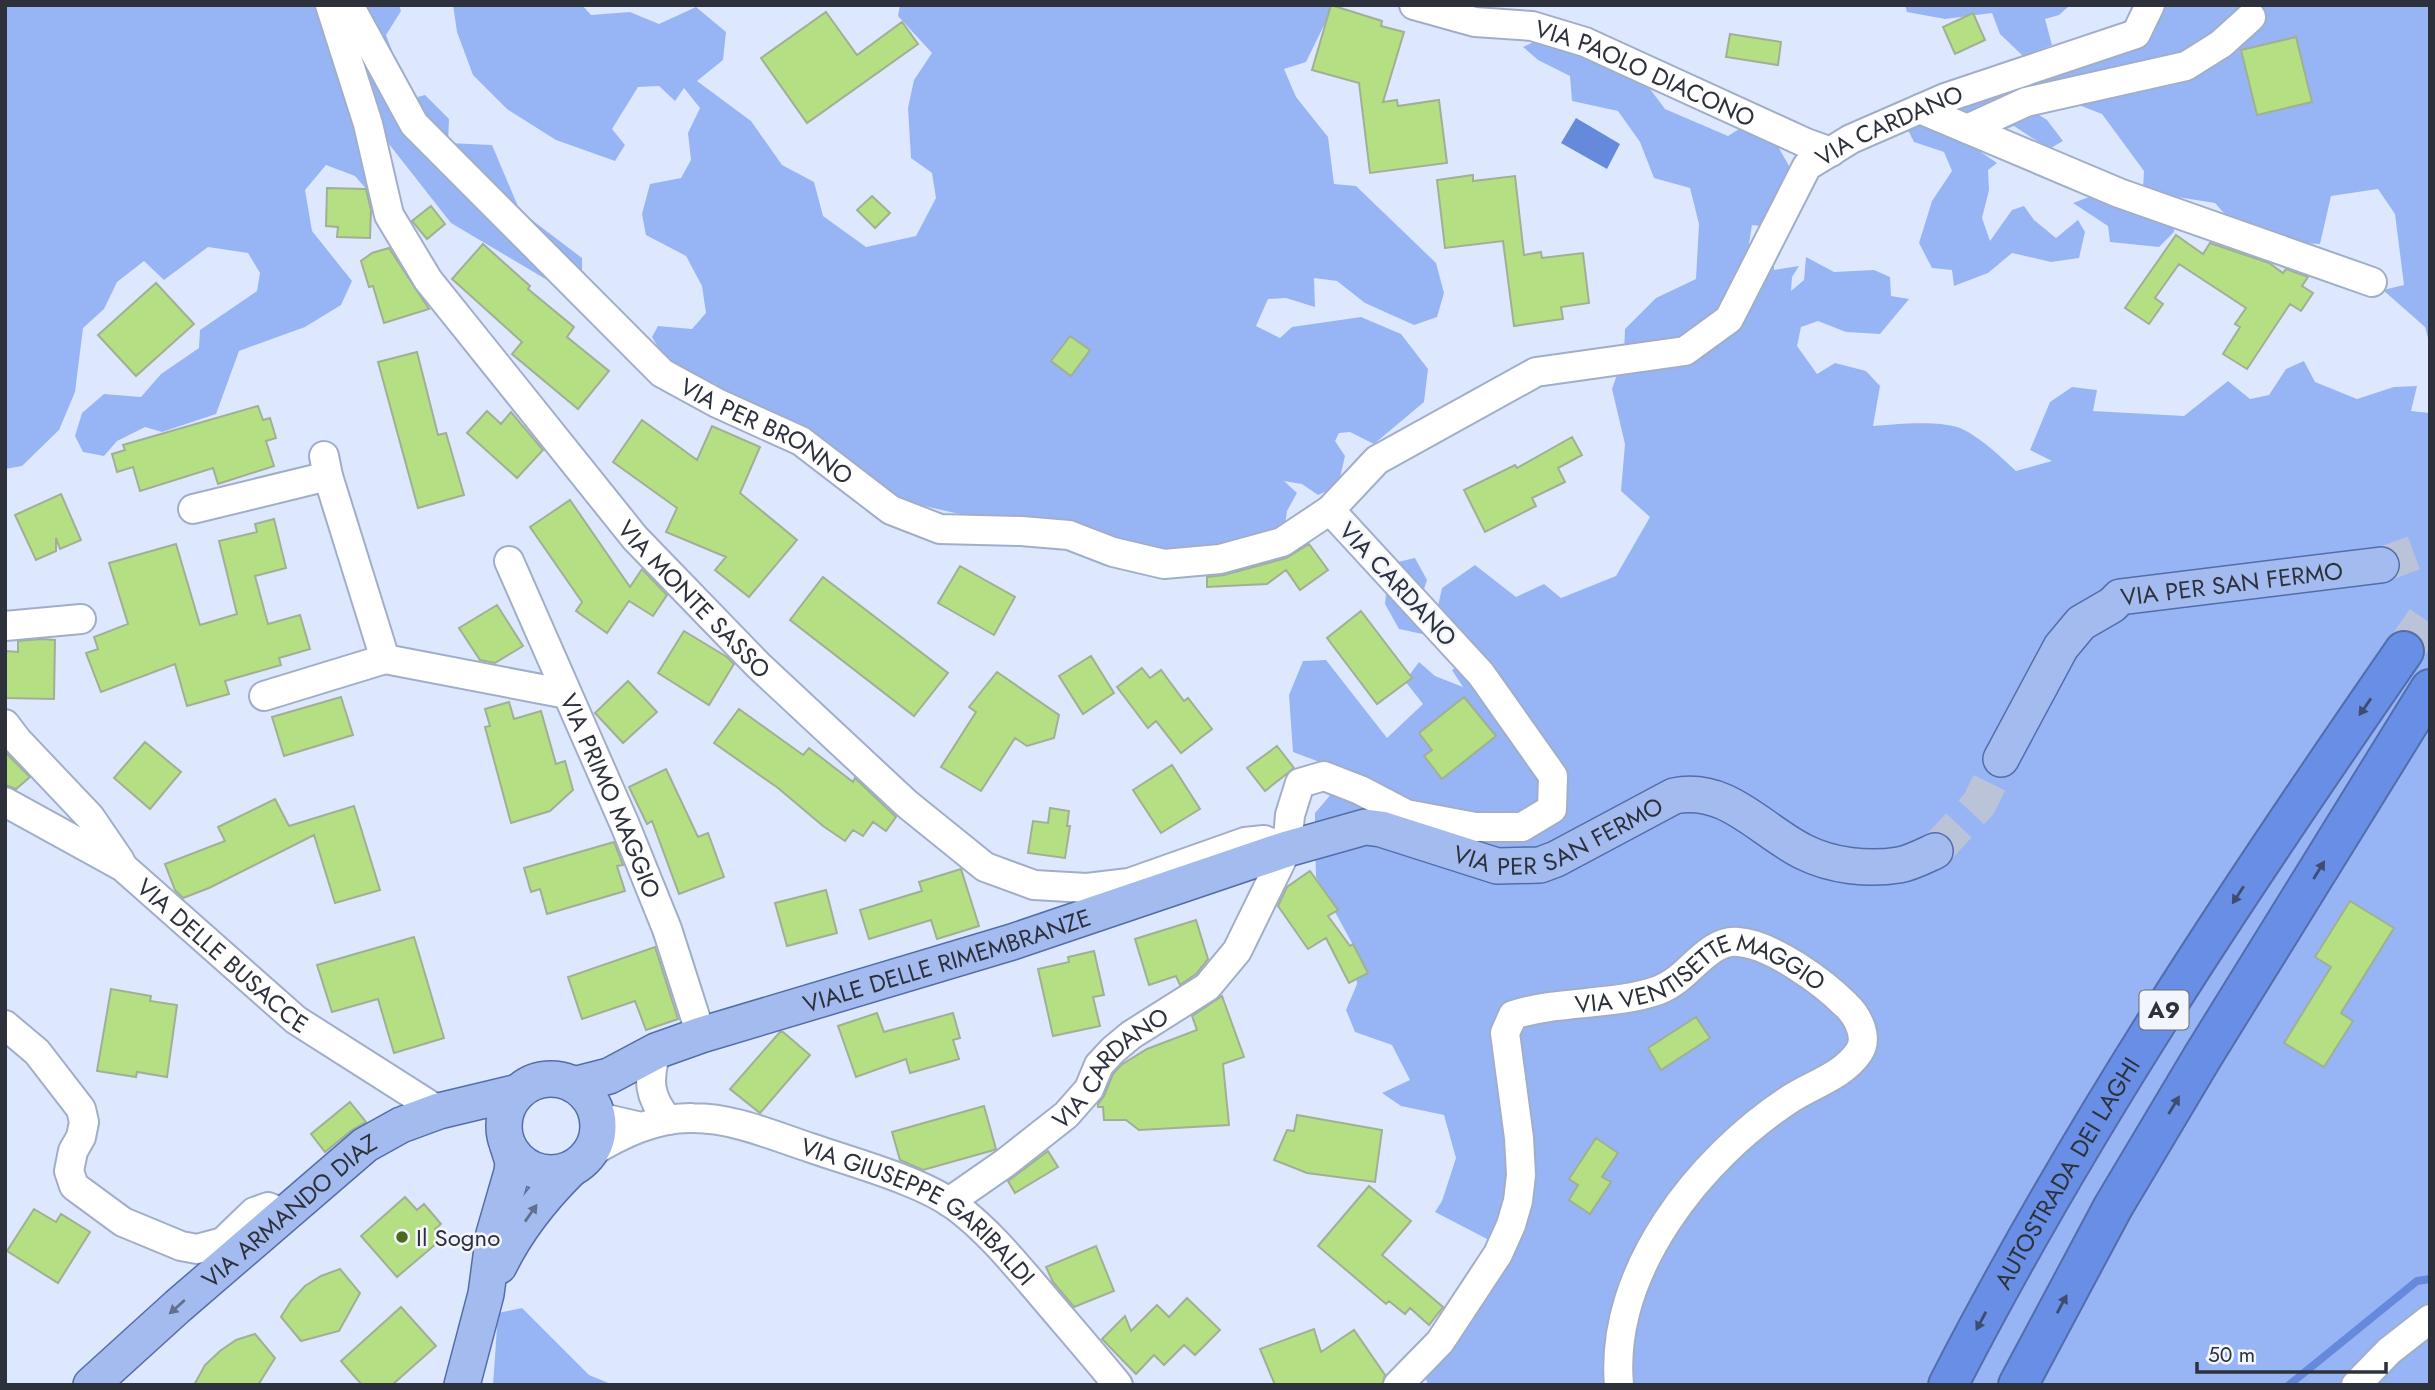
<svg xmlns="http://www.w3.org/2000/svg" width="2435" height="1390" font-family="Jost,sans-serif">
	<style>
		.green { fill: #97b5f5 }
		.water { fill: #658adc }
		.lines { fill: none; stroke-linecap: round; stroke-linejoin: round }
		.stream { stroke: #658adc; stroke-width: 8 }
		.building { fill: #b4df82; stroke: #a1af94; stroke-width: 2 }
		.major-tunnel { stroke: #bac3d8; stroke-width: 35; stroke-dasharray: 35 18; stroke-linecap: butt }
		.highway-tunnel { stroke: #bac3d8; stroke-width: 38; stroke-dasharray: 38 19; stroke-linecap: butt }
		.minor-casing { stroke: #a1aec9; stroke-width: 32 }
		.major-casing { stroke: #536daa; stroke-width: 38 }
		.highway-casing { stroke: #536daa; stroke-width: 42 }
		.minor { stroke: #fff; stroke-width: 28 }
		.major { stroke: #a4bbef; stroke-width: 35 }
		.highway { stroke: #688ee5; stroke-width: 38 }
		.oneway { fill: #3e4d6f }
		.oneway2 { fill: #626f8d }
		.poi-dot { fill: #4b6a20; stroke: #f2f5fb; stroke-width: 2.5 }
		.labels { text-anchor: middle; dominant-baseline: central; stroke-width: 5; stroke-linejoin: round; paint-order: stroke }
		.shield { fill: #f2f5fb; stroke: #676c75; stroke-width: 2 }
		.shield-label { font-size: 23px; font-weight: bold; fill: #2c313c }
		.street-label { font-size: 24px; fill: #2c313c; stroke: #f2f5fb }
		.poi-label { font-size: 24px; fill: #2c313c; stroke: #f2f5fb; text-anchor: start }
	</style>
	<rect width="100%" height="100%" fill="#dde8ff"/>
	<path class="green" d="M5,5H399L401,11L386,35L410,99L425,95L449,119L448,143L492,145L520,211L582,258V278L564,290L451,223L385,139L375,199L355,176L326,165L305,190L312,231L352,281L341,305L305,327L239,351L216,414L162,432L145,427L117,441L104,456L83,452L75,436L82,413L104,394L141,397L161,374L199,348L200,330L257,291L260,273L248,253L208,247L164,280L144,261L117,282L104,309L83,328L75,392L59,430L22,466L5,469Z
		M453,5H582L591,15L630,12L659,24L696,7L726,32L723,60L697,81L751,121L782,165L814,182L823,216L866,247L916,236L936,198L932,173L911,158L908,108L914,80L932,53L898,16L900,5H1334L1306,62L1284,69L1296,97L1328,137L1334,184L1356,186L1436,263L1444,293L1437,317L1414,325L1365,303L1337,281L1314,278L1315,307L1286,298L1268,299L1256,326L1280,338L1292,327L1361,317L1401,334L1428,369L1424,402L1374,444L1350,432L1339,433L1335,441L1345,456L1338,486L1318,495L1302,484L1284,481L1297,493L1287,511L1284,532L1219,556H1099L995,522L884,497L724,396L716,384L670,368L652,337L658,326L692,329L706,313L702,286L686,256L646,235L642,214L650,184L681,178L691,160L688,133L700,108L684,88L675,101L659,86L638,87L612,129L625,145L615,161L556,140L507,109L473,75L457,32Z
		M1905,5H2067L2068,7L2059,15L2045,19L2052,45L2023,56L2000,34L1992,13L1945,19L1907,12Z
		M2159,5H2430V345L2425,327L2383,290L2404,285L2395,214L2378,189L2331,196L2320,244L2301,243L2230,220L2215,203L2171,196L2174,232L2159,247L2110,242L2108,226L2073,203L2092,196L2142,209L2144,171L2102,114L2071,102L2033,111L2047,120L2063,141L2049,149L2014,126L1969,144L1997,163L1988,170L1989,190L1982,218L1990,241L2012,210L2024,206L2034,220L2056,238L2078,220L2085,232L2079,258L2051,262L2012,253L1988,273L1954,286L1952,270L1932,268L1919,243L1932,201L1952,171L1944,152L1914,142L1907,128L2151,30Z
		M1542,38L1644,81L1665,109L1728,136L1744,126L1776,143L1793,173L1786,229L1752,225L1749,244L1774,252V270L1799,266L1792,277L1791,291L1804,280L1806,257L1834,272L1874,270L1890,277L1891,296L1909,299L1880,334L1846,332L1818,321L1801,327L1797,346L1817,374L1835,363L1866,371L1880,386L1873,426C1897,424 1938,420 1960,428C1979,436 2001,457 2016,471L2052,461L2030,450L2050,402L2072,387L2097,390L2093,411L2184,416L2228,381L2250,399L2269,395L2286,369L2304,361L2315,382L2357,399L2394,387L2417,386L2411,411L2430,413V1385H1428L1424,1373L1454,1345L1489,1240L1435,1212L1442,1201L1456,1158L1444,1115L1401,1106L1382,1093L1410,1080L1392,1045L1355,1032L1346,1010L1357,984L1353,945L1316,877L1315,840V813L1349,773L1293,752L1289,695L1303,661L1326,660L1387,738L1423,704L1405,681L1419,662L1435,676L1463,687L1452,670L1473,658L1474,645L1399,629L1385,604L1389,564L1415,558L1427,580L1421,598L1438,606L1442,588L1475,565L1516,597L1544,584L1561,598L1616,576L1650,517L1621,491L1625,444L1612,389L1624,355L1625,329L1656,298L1696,279L1699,224L1690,188L1654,178L1640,142L1618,111L1572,101L1570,76L1538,60L1523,47Z
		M522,1308L589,1375L613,1385H493L498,1313Z"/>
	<path class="water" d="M1576,118L1620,144L1607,169L1561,143Z"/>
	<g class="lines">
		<path class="stream" d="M2289,1385L2417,1281L2430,1279"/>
	</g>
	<path class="building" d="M1331,5L1382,21L1381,26L1404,32L1383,102L1397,100L1398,106L1439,100L1447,163L1370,173L1359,83L1312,70Z
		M826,12L857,55L902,22L918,44L807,123L761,58Z
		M1973,13L1985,40L1955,54L1943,27Z
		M1730,34L1781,42L1778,65L1726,57Z
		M2296,37L2312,102L2257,115L2241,50Z
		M1473,175V181L1515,176L1524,255L1541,252L1542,258L1583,253L1589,303L1561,307L1563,319L1514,326L1503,241L1445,248L1437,180Z
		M327,188L366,189L371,210L370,238L337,237L338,227L326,226Z
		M872,196L890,213L875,228L857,210Z
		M431,206L445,224L427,239L412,221Z
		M2176,235L2203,254L2210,243L2269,263L2283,273L2286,269L2308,277L2302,286L2313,293L2301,311L2290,304L2247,369L2223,354L2240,327L2235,324L2246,308L2179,264L2155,298L2163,304L2149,324L2125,308Z
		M483,244L530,286L528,289L574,327L567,337L609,371L578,409L512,354L522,342L452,279Z
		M389,248L429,309L384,323L373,286L369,287L361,261L372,253Z
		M156,283L194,324L136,376L98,335Z
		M1070,336L1090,350L1071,376L1051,361Z
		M417,352L438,435L446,433L464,495L418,508L378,362Z
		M258,406L263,420L270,418L276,438L266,441L274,466L218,484L213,468L140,491L133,467L117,472L112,454L125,450L123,445Z
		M487,411L501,424L511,412L543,450L517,478L467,433Z
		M642,420L697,460L712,426L760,447L740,493L797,540L749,597L715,570L726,557L666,532L677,508L613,462Z
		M1572,437L1582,455L1558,468L1565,482L1532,498L1536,506L1485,532L1464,490L1515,465L1517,468Z
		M61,494L81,540L60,549L56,538V551L36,560L15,515Z
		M570,500L630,587L642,569L667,595L653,616L629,601L607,633L576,611L582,602L530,527Z
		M274,519L286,568L255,576L268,624L300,615L310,649L279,658L281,665L225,681L229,694L187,706L175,664L101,692L86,653L98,649L94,637L128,624L109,563L176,544L200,625L237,614L219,541L257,532L255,524Z
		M1309,544L1328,570L1300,590L1286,570L1267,584L1207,587V577L1224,575L1286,558Z
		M960,566L1015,597L994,635L938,603Z
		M823,577L948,673L914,716L790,620Z
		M497,605L523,646L495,663L480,660L459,628Z
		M1361,611L1412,678L1377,704L1327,638Z
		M684,631L727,657L734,664L709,705L658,673Z
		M41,639L55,640L54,699L6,698V651L18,652V641Z
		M1091,656L1114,693L1083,714L1059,676Z
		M1142,668L1150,678L1161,670L1184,701L1188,698L1212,729L1181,753L1156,721L1148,728L1117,687Z
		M997,672L1059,715L1054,738L1027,746L1015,738L981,791L941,767L976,712L969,707Z
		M628,681L657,712L623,743L595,713Z
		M341,697L353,735L284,756L272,717Z
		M1464,697L1496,736L1442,779L1424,756L1432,750L1419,733Z
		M509,702L514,719L541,711L556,764L565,761L573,790L550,811L511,823L485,727L490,726L485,709Z
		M739,709L803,755L809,748L853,782L855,778L896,817L886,831L873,822L863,836L853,830L845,841L823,826L778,788L714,743Z
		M145,742L181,772L150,809L114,778Z
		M1277,746L1294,768L1265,791L1247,768Z
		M5,752L30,777L16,789L5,785Z
		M1172,765L1200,809L1161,833L1133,790Z
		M666,769L698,837L708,833L724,877L679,894L652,821L647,824L629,787Z
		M275,799L289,826L354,806L380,890L335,903L314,835L209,888L183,898L175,890L165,864L225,841L218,827Z
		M1050,808L1069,811L1067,826H1070L1065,858L1028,853L1033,821L1048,823Z
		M614,842L623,865L617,866L625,891L547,914L540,889L531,892L524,868Z
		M961,869L979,926L937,939L931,920L869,939L860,910L922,891L919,882Z
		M1310,871L1338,910L1328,916L1350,946L1353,944L1368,973L1349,983L1326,938L1308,949L1278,906L1287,887Z
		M826,890L837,933L787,946L775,903Z
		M2350,901L2394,928L2341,1013L2353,1021L2324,1067L2284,1043L2331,967L2315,957Z
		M1196,920L1208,959L1196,974L1180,985L1176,976L1149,985L1135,939Z
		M414,937L444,1038L394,1053L378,999L332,1012L317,965Z
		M655,947L678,1019L646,1030L635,1001L582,1019L568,977Z
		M1094,951L1104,995L1093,997L1100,1026L1053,1036L1038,969L1069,962L1068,957Z
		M111,989L151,996L150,1001L177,1005L167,1077L137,1072L136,1077L97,1071Z
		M1222,996L1244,1057L1223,1064L1229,1125L1139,1130L1126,1120H1104L1103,1107H1098V1104L1104,1096L1113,1074L1121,1065L1147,1049L1197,1030L1192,1016Z
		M877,1013L884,1032L953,1013L960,1038L953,1040L959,1059L910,1073L906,1059L856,1077L838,1026Z
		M1696,1017L1710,1038L1661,1070L1648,1048Z
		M780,1032H783L810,1055L760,1113L730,1089Z
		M350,1102L366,1122L352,1130L325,1152L311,1134Z
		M984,1106L996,1149L994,1150L923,1170L900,1160L892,1132Z
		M1297,1115L1382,1130L1375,1182L1307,1173L1274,1160L1287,1130L1294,1131Z
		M1596,1138L1618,1153L1602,1177L1611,1182L1590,1214L1569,1200L1578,1185L1569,1179Z
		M1048,1151L1058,1167L1015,1193L1008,1181Z
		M1369,1186L1411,1221L1382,1255L1443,1307L1429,1325L1410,1308L1405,1314L1389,1301L1386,1304L1318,1246Z
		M405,1197L417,1210L424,1204L441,1224L435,1229L443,1238L397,1277L361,1236Z
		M34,1209L56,1222L61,1214L90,1232L58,1283L7,1251Z
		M1096,1246L1114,1291L1074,1307L1053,1282L1046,1267Z
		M340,1269L360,1293L339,1331L301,1341L281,1317L291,1301L305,1286L321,1276Z
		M1187,1298L1220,1330L1195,1355L1184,1345L1164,1365L1154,1355L1136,1374L1102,1339L1125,1316L1131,1331L1157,1305L1169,1317Z
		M401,1307L436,1346L392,1385H362L341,1361Z
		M1314,1329L1321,1352L1354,1330L1385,1375L1382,1385H1275L1260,1349Z
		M255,1334L275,1358L258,1385H194L205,1365L220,1351L236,1340Z"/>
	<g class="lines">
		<path class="major-tunnel" d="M2381,565L2430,547
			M1935,851L1979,804L2001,759"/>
		<path class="highway-tunnel" d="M2404,651L2430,613"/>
		<defs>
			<g id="minor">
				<path id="s1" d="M330,5L368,124L389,215L428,280L635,538L758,665L907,804L985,867L1034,885L1087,888L1129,883L1245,842L1264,840L1287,849"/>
				<path id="s2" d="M349,5L414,124L662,373L717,403L801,441L891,510L940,529L1021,531L1069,535L1113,552L1164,564L1220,559L1282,542L1330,510"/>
				<path id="s3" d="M1414,5L1475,22L1532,26L1585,42L1806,143L1831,152"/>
				<path d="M1920,109L2119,193L2372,282"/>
				<path d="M1967,129L2026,102L2186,66L2221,44L2251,17"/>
				<path d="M324,456L328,476L385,659L567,694"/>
				<path d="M193,509L328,476"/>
				<path id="s4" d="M509,561L625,825L667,929L701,1035"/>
				<path d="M5,626L81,619"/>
				<path d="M264,696L385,659"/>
				<path d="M5,724L17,740L90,817L120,861"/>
				<path id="s5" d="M5,802L123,867L296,1020L439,1111"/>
				<path d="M5,1025L37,1052L81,1109L84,1122L81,1137L73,1151L69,1171L74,1186L123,1222L181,1246L197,1249L223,1242L254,1212L268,1207L285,1214"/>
				<path d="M656,1051C648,1080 648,1096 668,1120"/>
				<path d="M598,1117L641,1127"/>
				<path id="s6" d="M590,1153C621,1134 656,1117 693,1118C734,1118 774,1136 811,1148C854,1163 923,1181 958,1208C988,1231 1012,1260 1036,1288C1063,1320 1091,1352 1118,1385"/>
				<path id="s7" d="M949,1202L1005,1163L1066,1115L1089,1089L1099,1065L1113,1050L1131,1035L1207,987L1237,951L1287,849L1290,815L1300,783L1324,776L1360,790L1406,814L1475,827H1522L1552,809L1553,776L1481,674L1330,510L1377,460L1536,372L1685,351L1729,319L1807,166L1851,139L1945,98L2136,34L2150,5"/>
				<path id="s8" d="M1398,1385L1440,1342L1498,1254L1511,1225L1518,1201L1521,1175L1519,1138L1505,1033L1513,1015C1560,1000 1614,1006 1659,990C1682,981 1693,962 1713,949C1721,944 1728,941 1738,942C1771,944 1823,982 1846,1005C1857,1015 1869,1037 1859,1052C1843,1076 1813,1084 1790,1099C1700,1158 1609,1271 1619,1385"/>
				<path d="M2356,1385L2389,1351L2430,1319"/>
			</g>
			<g id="major">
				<path id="s9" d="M2001,759L2061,647L2081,623L2112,605L2120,597L2381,565"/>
				<circle cx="551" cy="1126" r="47"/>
				<path id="s10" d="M574,1085L609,1076L656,1051L701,1035L1012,942L1287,849L1365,827L1381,829L1497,866L1540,865L1556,859L1674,796C1727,785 1761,831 1804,852C1832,866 1868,870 1899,865C1911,863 1924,856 1935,851"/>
				<path d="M499,1266C517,1229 541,1199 570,1170"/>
				<path id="s11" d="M91,1385L178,1306L365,1145L401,1125L439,1111L518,1092"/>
				<path d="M462,1385L486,1294L494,1234L512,1172L513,1162L508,1146"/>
			</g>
			<g id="highway">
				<path id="s12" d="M1948,1385C2080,1128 2240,888 2404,651"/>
				<path d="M2018,1385L2113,1207L2203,1056L2430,689"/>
			</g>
		</defs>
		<use href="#minor" class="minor-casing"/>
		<use href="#major" class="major-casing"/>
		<use href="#highway" class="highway-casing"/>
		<use href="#minor" class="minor"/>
		<use href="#major" class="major"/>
		<use href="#highway" class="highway"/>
	</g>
	<defs><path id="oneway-solid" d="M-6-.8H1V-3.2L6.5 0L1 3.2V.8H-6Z" transform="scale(1.75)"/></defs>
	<g class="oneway">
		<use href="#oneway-solid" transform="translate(2365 707) rotate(125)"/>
		<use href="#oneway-solid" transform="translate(2319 870) rotate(-58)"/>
		<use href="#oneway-solid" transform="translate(2238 895) rotate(123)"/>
		<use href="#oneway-solid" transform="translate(2174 1105) rotate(-59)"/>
		<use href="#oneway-solid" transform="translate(2062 1304) rotate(-62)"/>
		<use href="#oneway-solid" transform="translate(1981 1321) rotate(118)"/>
	</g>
	<g class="oneway2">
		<use href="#oneway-solid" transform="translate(531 1213) rotate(-55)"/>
		<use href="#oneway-solid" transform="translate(177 1307) rotate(138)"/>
	</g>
	<circle class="poi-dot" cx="402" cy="1237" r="7"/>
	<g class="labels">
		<rect class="shield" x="2139.5" y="990.5" width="49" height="39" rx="5"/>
		<g class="shield-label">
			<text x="2164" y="1010">A9</text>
		</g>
		<g class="street-label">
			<text stroke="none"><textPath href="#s3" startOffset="243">VIA PAOLO DIACONO</textPath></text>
			<text stroke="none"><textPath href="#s7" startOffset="1936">VIA CARDANO</textPath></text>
			<text stroke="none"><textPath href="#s2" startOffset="607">VIA PER BRONNO</textPath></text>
			<text transform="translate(1398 584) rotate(47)">VIA CARDANO</text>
			<text stroke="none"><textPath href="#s9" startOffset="318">VIA PER SAN FERMO</textPath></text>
			<text stroke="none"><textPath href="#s1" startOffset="710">VIA MONTE SASSO</textPath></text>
			<text stroke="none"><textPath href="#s4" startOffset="256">VIA PRIMO MAGGIO</textPath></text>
			<text stroke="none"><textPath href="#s10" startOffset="1038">VIA PER SAN FERMO</textPath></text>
			<text stroke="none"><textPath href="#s5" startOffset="268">VIA DELLE BUSACCE</textPath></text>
			<text stroke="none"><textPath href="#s10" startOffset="394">VIALE DELLE RIMEMBRANZE</textPath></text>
			<text stroke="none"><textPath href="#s8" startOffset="612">VIA VENTISETTE MAGGIO</textPath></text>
			<text stroke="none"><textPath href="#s7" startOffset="212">VIA CARDANO</textPath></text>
			<text stroke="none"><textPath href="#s12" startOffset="243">AUTOSTRADA DEI LAGHI</textPath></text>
			<text stroke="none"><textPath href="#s11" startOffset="264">VIA ARMANDO DIAZ</textPath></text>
			<text stroke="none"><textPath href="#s6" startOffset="359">VIA GIUSEPPE GARIBALDI</textPath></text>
		</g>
		<g class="poi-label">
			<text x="416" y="1237">Il Sogno</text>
		</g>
	</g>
	<rect width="2435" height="1390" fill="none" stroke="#2c313c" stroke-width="14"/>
	<path d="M2197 1362v10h189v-10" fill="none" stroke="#2c313c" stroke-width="3.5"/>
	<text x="2208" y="1362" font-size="21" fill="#2c313c" stroke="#f2f5fb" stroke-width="5" paint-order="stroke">50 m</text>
</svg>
